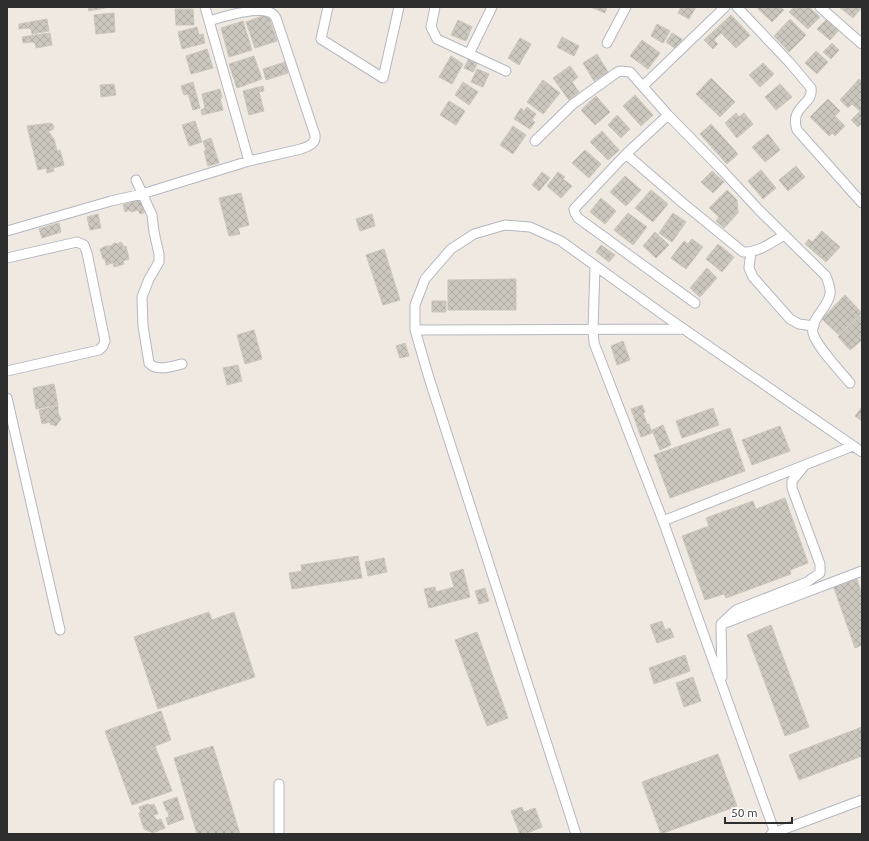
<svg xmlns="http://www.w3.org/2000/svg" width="869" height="841" font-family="Ubuntu,sans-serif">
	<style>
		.building { fill: url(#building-cross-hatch); stroke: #cbc5ba }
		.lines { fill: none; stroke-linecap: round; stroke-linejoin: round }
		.minor-casing { stroke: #b4b7c1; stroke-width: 11 }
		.minor { stroke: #fff; stroke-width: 9 }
	</style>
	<defs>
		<pattern id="building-cross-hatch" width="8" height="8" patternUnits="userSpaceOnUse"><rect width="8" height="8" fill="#cbc7bf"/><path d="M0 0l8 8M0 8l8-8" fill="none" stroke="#afaba4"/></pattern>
	</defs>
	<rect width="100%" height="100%" fill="#efe9e1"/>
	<path class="building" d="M88,7H110L89,11Z
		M590,7H607L605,13Z
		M681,7H696L689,19L678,13Z
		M756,7H780L784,10L772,22Z
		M794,7H809L820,17L808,29L789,12Z
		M839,7H862L853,18Z
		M175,9H193L194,25H176Z
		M114,13L115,32L96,34L94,15Z
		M268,14L277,41L255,48L246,22Z
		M731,15L750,35L736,48L721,33L714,40L718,44L713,49L704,40Z
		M828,18L840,29L830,40L817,29Z
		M47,19L49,31L32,34L31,29L28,28L19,29V24Z
		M790,19L806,35L789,52L774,36Z
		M458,20L472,27L466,41L451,35Z
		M243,21L252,50L229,57L221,28Z
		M657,24L670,31L663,43L651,36Z
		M197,27L199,35L203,34L205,43L182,49L178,32Z
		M50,33L52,45L36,48L35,43L32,42L23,43L22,37Z
		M672,33L682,39L676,49L666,42Z
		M562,37L579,46L574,56L557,47Z
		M520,38L531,44L519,65L508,58Z
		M642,40L660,53L648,69L630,56Z
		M832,43L839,50L831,59L823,52Z
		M207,49L213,68L191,74L186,56Z
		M816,51L828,62L817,74L805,63Z
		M597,54L608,72L594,81L583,63Z
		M254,56L262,79L237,88L229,64Z
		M451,56L463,64L452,84L439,77Z
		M469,58L478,62L473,72L464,68Z
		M285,62L288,73L266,80L263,69Z
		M763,63L774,74L760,87L749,75Z
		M570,66L578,77L572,82L579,92L569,100L553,78Z
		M477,69L489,74L483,87L471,82Z
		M711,78L735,102L720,117L696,94Z
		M859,79L862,82V109L860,111L852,104L848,108L840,100Z
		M543,80L560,93L543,114L527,102Z
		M193,82L200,108L193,110L188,94L184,95L181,86Z
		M463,82L478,92L469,105L455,95Z
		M114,84L116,95L101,97L100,85Z
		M780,84L792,97L776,110L765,97Z
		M263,86L264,91L259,92L264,111L249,115L243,91Z
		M220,89L222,98H220L223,110L202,115L201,110L205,108L202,94Z
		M635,95L653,115L641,126L623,106Z
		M596,96L610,112L595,125L581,110Z
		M828,99L840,111L835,116L845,126L835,136L833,133L829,136L810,117Z
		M449,101L465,111L456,125L440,115Z
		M527,107L536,114L532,120L535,122L530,129L514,119L521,108L524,111Z
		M862,109V123L858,127L851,120Z
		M736,113L739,117L744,113L753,124L737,138L725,123Z
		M617,115L630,129L621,138L608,125Z
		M195,121L202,142L189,146L182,125Z
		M51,123L53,125L54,128L52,130L48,131L54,139L57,151L60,150L64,165L53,168L54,171L47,173L46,168L38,170L27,126Z
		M711,124L738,154L727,164L700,134Z
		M513,126L526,135L513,154L500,145Z
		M602,131L619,150L608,160L590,142Z
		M768,134L780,150L765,162L752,147Z
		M211,138L219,163L208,166L204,151L206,150L203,141Z
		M585,150L601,164L589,178L572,163Z
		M796,166L805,177L788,191L779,180Z
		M761,170L776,188L763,199L748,181Z
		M712,171L724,182L713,193L701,182Z
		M542,172L550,178L539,191L532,185Z
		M558,172L565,177L563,179L572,186L561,198L547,186Z
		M625,176L641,190L626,206L610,192Z
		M651,190L668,204L653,222L635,208Z
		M727,190L737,200L738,213L724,228L716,221L719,217L709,208Z
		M241,193L249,225L238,228L240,234L229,236L219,198Z
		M142,198L147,212L140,214L138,210L131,212L130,210L125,212L123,205Z
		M601,198L616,211L605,224L590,212Z
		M628,213L647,227L633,245L614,230Z
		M673,213L686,222L672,242L659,233Z
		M98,214L101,228L90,230L87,217Z
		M372,214L375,226L360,231L356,219Z
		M59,223L61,232L42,238L39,229Z
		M822,231L840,247L826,262L805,244L809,239L812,242Z
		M655,232L669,245L656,258L643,246Z
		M692,239L703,247L686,269L671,258L684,241L688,244Z
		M120,242L122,243L124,247L126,246L129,259L123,261L124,264L114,267L113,263L106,265L105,259H103L100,249L106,246H111L114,243L119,244Z
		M718,244L734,257L722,272L706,259Z
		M601,245L615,255L609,262L596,252Z
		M384,249L400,300L383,305L366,255Z
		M707,268L717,278L700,297L690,288Z
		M516,279V310H448V280Z
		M845,295L862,313L839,335L822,319Z
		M432,301H446V312H432Z
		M860,316L862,318V340L850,350L838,337Z
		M254,330L262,359L245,364L237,335Z
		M623,341L630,360L617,365L611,346Z
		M405,343L409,356L400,358L396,346Z
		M238,365L242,381L227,385L223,368Z
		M54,384L58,405L36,409L33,388Z
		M642,405L645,412L643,413L647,424H649L652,433L641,437L631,409Z
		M58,406V413L61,419L56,426L50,424V422L42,424L39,410Z
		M862,407V421L855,416Z
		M713,408L719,425L682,438L676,421Z
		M663,425L671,445L660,450L652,430Z
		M780,426L790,451L752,465L742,440Z
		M730,428L745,471L670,498L654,455Z
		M785,498L808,563L790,570L791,574L726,598L724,594L705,600L682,536L709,526L706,518L753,501L756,509Z
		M358,556L362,578L292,589L289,573L302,571L301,565Z
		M384,558L387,572L368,576L365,562Z
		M463,569L470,597L429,608L424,589L435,587L436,592L454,587L450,573Z
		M856,577L862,594V645L855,648L833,585Z
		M485,588L489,601L479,604L475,591Z
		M209,612L212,620L234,612L255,677L158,709L134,637Z
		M662,621L665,630L670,628L674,637L657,643L650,625Z
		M771,625L809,727L785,736L747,635Z
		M477,632L508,718L487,726L455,640Z
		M685,655L690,671L654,684L649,668Z
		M693,677L701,701L684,707L676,683Z
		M161,711L171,740L155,746L172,791L132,805L105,731Z
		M862,727V756L799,780L789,755Z
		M213,746L240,834H197L174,758Z
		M718,754L737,806L661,834L642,782Z
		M177,797L184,819L168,825L166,818L169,817L168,811L167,812L163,802Z
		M148,804L150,805L154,804L158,814L153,815L157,820L161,819L165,828L153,833L144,829L139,813L141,812L139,807Z
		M522,807L524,812L535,808L542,827L525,834H520L511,811Z"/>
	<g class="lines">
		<defs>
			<path id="minor" d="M205,7L249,161
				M328,7L321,39L383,78L399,7
				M435,7L431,27L437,39L506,71
				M737,7L790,63L811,88C814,105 789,106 797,130L862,203
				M820,7L862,44
				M607,43L626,7
				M469,54L492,7
				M643,86L725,7
				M668,115L626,154L574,209L575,213L578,218L695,303
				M535,141L573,104L616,73L620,71L630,72L668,115L721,169L759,210L826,276C828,282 831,288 830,294C828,308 810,319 813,333C816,346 841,372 850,383
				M626,154L684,204L743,252C758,253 771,243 784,235
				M136,180L152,215L154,232L159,254V262L149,279L142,297L143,326L149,363C157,372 172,366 182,364
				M7,231L111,201L142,194L249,161L301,149C309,146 316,144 315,135L276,18C274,15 273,13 269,12C256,7 222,17 209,21
				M751,252L749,268L753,277L790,319L799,324L814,326
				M7,258L77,242L84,245L87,253L105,341L103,346L99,350L7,371
				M595,266L593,329L594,343L663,521L775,833
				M415,330L684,329
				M7,398L60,630
				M663,521L853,446
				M725,623L862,571
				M722,677L721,624L736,610L807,582L820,573V564L792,488V481L805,465
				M279,784V834
				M576,834L429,378L415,330V305L425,279L451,249L474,234L505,225L530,227L561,241L665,316L862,452
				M771,834L862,800"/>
		</defs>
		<use href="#minor" class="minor-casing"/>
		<use href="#minor" class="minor"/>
	</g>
	<rect width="869" height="841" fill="none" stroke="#2e2e2e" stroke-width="16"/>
	<path d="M725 817v6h67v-6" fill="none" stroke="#2e2e2e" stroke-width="2"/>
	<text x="731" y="817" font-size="12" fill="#2e2e2e" stroke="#ffffff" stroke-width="3" paint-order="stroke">50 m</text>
</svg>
